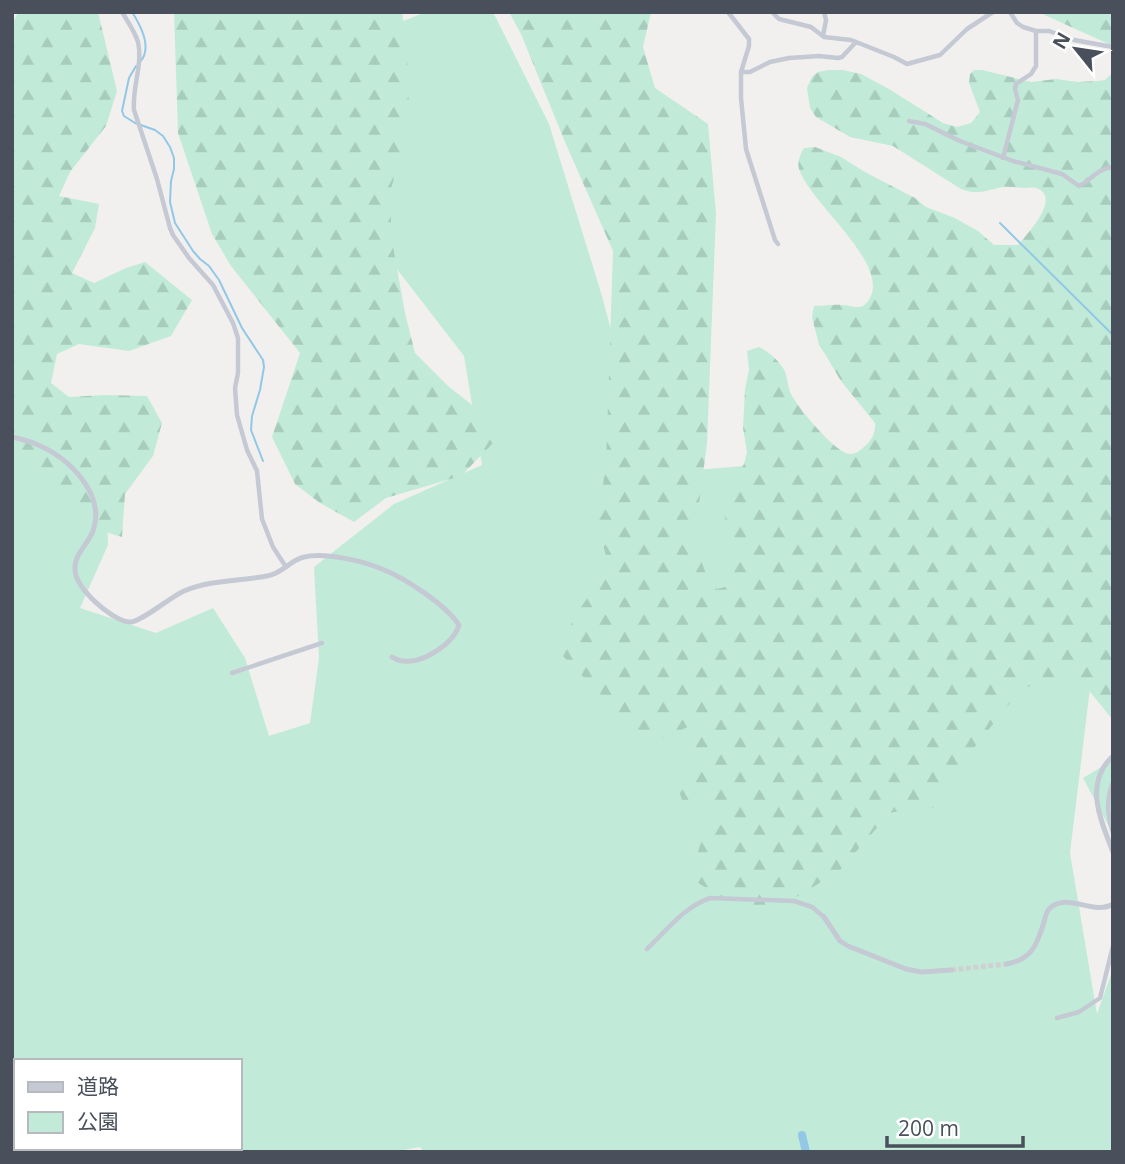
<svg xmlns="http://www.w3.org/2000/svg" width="1125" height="1164" font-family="'Open Sans','Noto Sans JP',sans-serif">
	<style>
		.green { fill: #c1ebd8 }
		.forest { fill: url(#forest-firs) }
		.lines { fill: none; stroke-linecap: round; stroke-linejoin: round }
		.stream { stroke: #92c8e5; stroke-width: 2 }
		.river { stroke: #92c8e5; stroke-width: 8 }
		.tertiary-tunnel { stroke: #cfd0d1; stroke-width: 5; stroke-dasharray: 5 2.5; stroke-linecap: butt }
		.minor { stroke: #c4c9d3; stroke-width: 4.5 }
		.tertiary { stroke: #c4c9d3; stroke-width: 5 }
	</style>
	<defs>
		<pattern id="forest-firs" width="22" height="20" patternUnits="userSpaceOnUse" patternTransform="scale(1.75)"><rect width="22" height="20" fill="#c1ebd8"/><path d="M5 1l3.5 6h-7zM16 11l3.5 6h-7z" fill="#a7cbbc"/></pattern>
	</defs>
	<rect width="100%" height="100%" fill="#f1f0ef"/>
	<path class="green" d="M426,12H493L549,124L602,296L649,474L778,463L1092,672L1070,853L1097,1014L1113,969V1152H424L420,1147L393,1152H226L223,1148H240V1061H16V1145H12V429L105,452L108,545L80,608L156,633L213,608L245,658L269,736L310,723L319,658L314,567L394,504L482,465L464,356L376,242L370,34Z
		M1113,760V834L1083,778Z"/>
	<path class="forest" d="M18,12H98L117,91L106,126L70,172L59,196L99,204L95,228L72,273L94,283L126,268L145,262L192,300L171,336L129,351L79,344L57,354L51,383L69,397L105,395L147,396L162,423L153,456L125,494L122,537L86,526L12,460V25Z
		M174,12H402L408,58L409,124L391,189V235L405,313L415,353L448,386L481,412L494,442L461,476L386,498L354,522L320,503L295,484L272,437L300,353L231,266L212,234L178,133Z
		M509,12H651L643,47L655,88L708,124L716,214L707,444L696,526V547L709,582L717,589L728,586L734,576V558L727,532L724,509L728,490L744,464L747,452L743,428L745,389L749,370L747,351L759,347C769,352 777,359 783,368C788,375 787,386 791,394C798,408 832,448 846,453C854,456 859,451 865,446C872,440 876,432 875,423L841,381L825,354L819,345L812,317L814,306C823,306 833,304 842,305C849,305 855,309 863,306C866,304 868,301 870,298C889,262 809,202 799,169C797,162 800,155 804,148L815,147L841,157L865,172L915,198L926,207L955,218L978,231L994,245H1018C1026,235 1063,197 1036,188C1034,187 1028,188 1025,188C1018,188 1010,186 1003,187C986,190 979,196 961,189L893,146L850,137L816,117L810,108L807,88L812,77L818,72L828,70H843L861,74L889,89L943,123L957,127L971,123L980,112L969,83L970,74L974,70H982L1031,82L1056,79L1078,82L1097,81L1105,80L1113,72V720L1077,676L1022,688L969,754L936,808H913L890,813L840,870L799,896L744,911L690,878L701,842L724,811L710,804L686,814L678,787L691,758L697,723L647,745L631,730L606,700L557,650L577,613L609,567L597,523L606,465L613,251L565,142L521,34Z
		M1038,12H1113V46Z"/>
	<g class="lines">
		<path class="stream" d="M132,12C141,26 153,48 140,62
			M136,66L129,78L122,111L124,116L135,123L155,130L163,136L170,147L174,158V169L171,181L170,202L175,223L193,251L200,259L209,266L219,280L242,328L263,360L264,367L260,390L252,416L251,430L263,461
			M1000,223L1113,335"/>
		<path class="river" d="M802,1135L806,1152"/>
		<path class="tertiary-tunnel" d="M951,970L1007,964"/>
		<path class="minor" d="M122,12C128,22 135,32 138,42C143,65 132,87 134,110L157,179L170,228L173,235L189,258L213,285L233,323L238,338V373L235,388L237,415L247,450L257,471L262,519L273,547L286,567
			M728,12L749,39V46L741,72V98L746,149L775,240L778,244
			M772,12L779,19L811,27L824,37L851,40L894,57L907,64L940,55L967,29L993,12
			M1010,12L1017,23L1023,27L1036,31H1049L1074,40L1113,47
			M823,36L826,20L824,12
			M741,72H750L770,62L789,58L819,56L838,58L842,57L856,42
			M909,121L925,124L960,141L1013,161L1062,174L1079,186C1092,180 1096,169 1113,167
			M1003,158L1018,100L1015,89L1016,84L1031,74L1036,66V31
			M232,673L322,643
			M1113,782C1106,800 1107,814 1113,833
			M647,949C667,930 684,907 710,898L794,901L812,907L824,917
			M1057,1018L1079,1012L1100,998L1113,946"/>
		<path class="tertiary" d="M12,437C21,439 30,441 38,445C69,458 106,494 93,531C88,544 74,555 75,569C75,588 111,620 129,622C139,624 170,597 184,591C210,580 239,581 267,576C282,574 290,560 304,557C325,552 363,561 382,569C405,578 446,605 459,625C454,643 423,664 403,661C399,661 396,659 392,657
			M1113,756C1083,783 1101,821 1113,852
			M824,917L840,941L848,946L906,969L921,972L951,970
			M1007,964C1032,959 1037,945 1044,922C1045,917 1046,912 1050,908C1069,892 1093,916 1113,904"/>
	</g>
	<rect width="1125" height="1164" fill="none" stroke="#49505b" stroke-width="28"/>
	<rect x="14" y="1059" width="228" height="91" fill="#ffffff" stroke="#b6b9bd" stroke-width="2"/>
	<rect x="28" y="1082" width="35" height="10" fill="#c4c9d3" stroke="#b6b9bd" stroke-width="2"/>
	<text x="77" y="1094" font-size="21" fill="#49505b">道路</text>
	<rect x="28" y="1112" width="35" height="21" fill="#c1ebd8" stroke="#b6b9bd" stroke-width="2"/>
	<text x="77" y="1129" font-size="21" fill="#49505b">公園</text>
	<g transform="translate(1076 49) rotate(300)" stroke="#ffffff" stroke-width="5" paint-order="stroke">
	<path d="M0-5L12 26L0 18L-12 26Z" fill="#49505b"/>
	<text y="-10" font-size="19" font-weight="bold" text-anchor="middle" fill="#49505b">N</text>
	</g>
	<path d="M887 1136v10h136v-10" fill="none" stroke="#49505b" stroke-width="3.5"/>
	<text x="898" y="1136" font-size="21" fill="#49505b" stroke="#ffffff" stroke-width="5" paint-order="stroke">200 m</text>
</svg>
